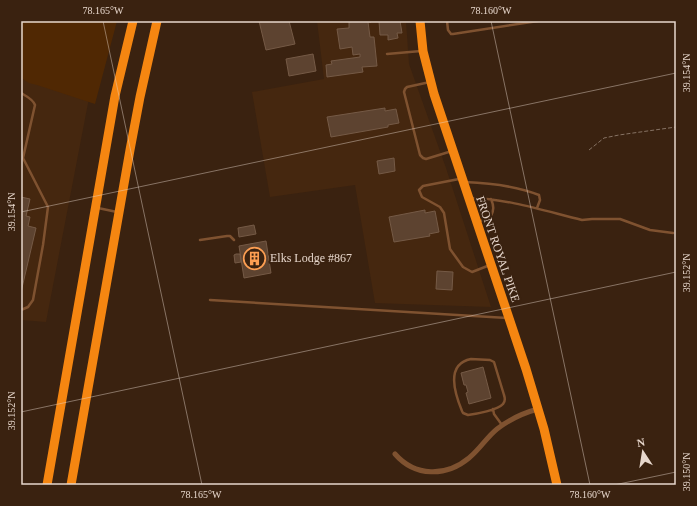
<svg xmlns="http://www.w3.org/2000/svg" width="697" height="506" font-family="Georgia,serif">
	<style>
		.built { fill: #45270f }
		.green { fill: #502803 }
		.building { fill: #5d4330; stroke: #755a46 }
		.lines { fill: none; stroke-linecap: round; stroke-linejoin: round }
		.path { stroke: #867263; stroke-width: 1; stroke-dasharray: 4 2; stroke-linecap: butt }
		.lane { stroke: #7f5230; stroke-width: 2.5 }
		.street { stroke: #7f5230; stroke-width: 5 }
		.highway { stroke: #f58611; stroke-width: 9 }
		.ticks { fill: none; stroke: #e7d7cc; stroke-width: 1; stroke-opacity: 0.45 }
		.labels { text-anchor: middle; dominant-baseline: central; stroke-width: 4; stroke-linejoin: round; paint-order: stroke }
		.street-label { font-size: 12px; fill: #e7d7cc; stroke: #3a2210 }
		.poi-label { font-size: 12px; fill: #e7d7cc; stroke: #3a2210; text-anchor: start }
		.neatline { fill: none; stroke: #e7d7cc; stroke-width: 1.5 }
		.ticks-label { font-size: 10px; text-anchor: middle; fill: #e7d7cc }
	</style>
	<rect width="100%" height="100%" fill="#3a2210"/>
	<path class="built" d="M317,21H406L409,64L446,168L491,307L375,303L355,185L270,197L252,92L324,79Z
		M21,79L89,98L46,322L21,320Z"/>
	<path class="green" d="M21,21H117L95,104L37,85L29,83L21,78Z"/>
	<path class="building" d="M259,21H289L295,44L266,50Z
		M355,21H371V22H368L370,37H374L377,66L362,67L363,72L327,77L326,65L332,64L331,61L360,57V54L353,55L352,47L340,49L337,29L349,28V22Z
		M379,21H400L402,33H397L398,38L388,40V35H380Z
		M313,54L316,71L289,76L286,59Z
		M385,108V111L396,109L399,123L388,125V127L331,137L327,117Z
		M394,158L395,171L379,174L377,161Z
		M21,197L30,199L26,216L30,217L28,226L36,228L21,292Z
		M425,210V213L435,211L439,232L429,234L430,236L394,242L389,217Z
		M254,225L256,234L239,237L238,228Z
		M266,241L271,273L244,278L239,246Z
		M236,254H240L241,262L235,263L234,255Z
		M437,271L453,272L452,290L436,289Z
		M483,367L491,398L469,404L466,393L468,392L466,385H464L461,373Z"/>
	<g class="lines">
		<path class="path" d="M589,150L604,138L619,135L676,127"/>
		<path class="lane" d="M447,21L448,30L451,34H453L538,21
			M387,54L421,51
			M430,82L407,87L405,89L404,92L420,155L423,158L426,159L452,151
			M21,93C26,96 33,99 35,105L23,158L48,207L43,245L33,300L28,307L21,310
			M459,179L423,186L419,190L422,197L440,207L444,213L450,249L463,267L472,272L490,265
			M465,182C490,183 516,186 539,195L540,200L537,208
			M471,198C509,199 545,211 582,220L592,219H620L650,230L673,233
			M98,208L117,212
			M479,222L491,216C494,210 494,206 491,199
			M200,240L227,236H230L234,240
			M210,300L507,318
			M471,359L490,360L494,362L504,395C505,398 506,401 503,404C498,410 476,414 468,415L463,413L462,411C455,394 445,364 471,359Z
			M493,409L494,414L502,425"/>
		<path class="street" d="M395,454C415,477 446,477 469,458C480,449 487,437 497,429C510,419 523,413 538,409"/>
		<path class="highway" d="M420,21L423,51L434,94L526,369L544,429L557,485
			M47,485L115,96L133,21
			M71,485L130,150L140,97L157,21"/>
	</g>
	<path class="ticks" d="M103,21L202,485M491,21L590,485M21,212L676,73M21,412L676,272M614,485L676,472"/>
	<defs>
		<symbol id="building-ring" viewBox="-11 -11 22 22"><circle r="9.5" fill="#3a2210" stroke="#fc9e52" stroke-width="1.5"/><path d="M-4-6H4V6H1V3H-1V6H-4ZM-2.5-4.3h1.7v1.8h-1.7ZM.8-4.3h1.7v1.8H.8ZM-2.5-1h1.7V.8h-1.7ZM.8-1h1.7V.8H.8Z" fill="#fc9e52"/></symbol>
	</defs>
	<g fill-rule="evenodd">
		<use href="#building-ring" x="242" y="246" width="25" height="25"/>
	</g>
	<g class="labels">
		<g class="street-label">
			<text transform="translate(498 249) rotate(71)">FRONT ROYAL PIKE</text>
		</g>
		<g class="poi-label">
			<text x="270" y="258">Elks Lodge #867</text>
		</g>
	</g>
	<rect width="697" height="506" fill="none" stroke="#3a2210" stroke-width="44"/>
	<g transform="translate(643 452) rotate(348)" stroke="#3a2210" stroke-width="3" paint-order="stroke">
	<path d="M0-3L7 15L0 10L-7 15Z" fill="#e7d7cc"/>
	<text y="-6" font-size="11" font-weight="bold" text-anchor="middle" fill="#e7d7cc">N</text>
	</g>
	<rect x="22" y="22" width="653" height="462" class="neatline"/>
	<g class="ticks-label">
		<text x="103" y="14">78.165°W</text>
		<text x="491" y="14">78.160°W</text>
		<text transform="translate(686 73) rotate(-90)" y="4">39.154°N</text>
		<text transform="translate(11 212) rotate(-90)" y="4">39.154°N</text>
		<text transform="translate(686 273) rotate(-90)" y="4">39.152°N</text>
		<text transform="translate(11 411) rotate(-90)" y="4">39.152°N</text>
		<text transform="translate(686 472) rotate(-90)" y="4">39.150°N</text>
		<text x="201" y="498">78.165°W</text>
		<text x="590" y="498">78.160°W</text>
	</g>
</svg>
